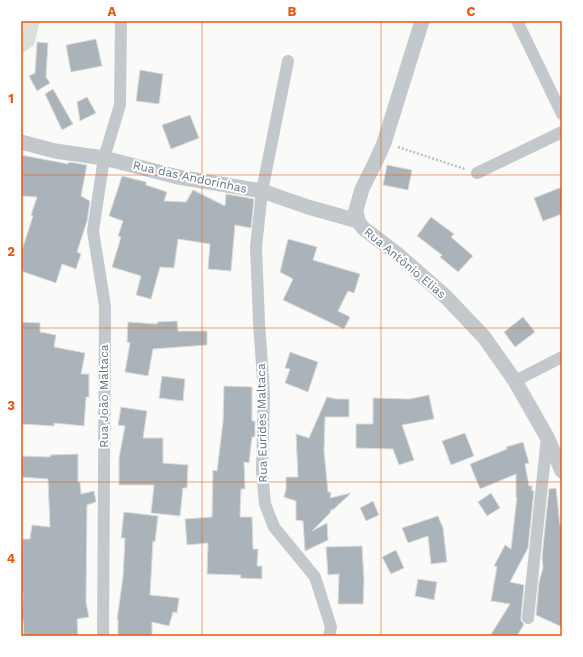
<svg xmlns="http://www.w3.org/2000/svg" width="583" height="657" font-family="'Work Sans',sans-serif">
	<style>
		.green { fill: #dadfd7 }
		.building { fill: #aab3b9; stroke: #dcdcda }
		.lines { fill: none; stroke-linecap: round; stroke-linejoin: round }
		.path { stroke: #bbbfc2; stroke-width: 2.5; stroke-dasharray: 2 2; stroke-linecap: butt }
		.minor { stroke: #c3c8cc; stroke-width: 12 }
		.tertiary { stroke: #c3c8cc; stroke-width: 15 }
		.grid { fill: none; stroke: #e8590c; stroke-width: 1; stroke-opacity: 0.55 }
		.labels { text-anchor: middle; dominant-baseline: central; stroke-width: 4; stroke-linejoin: round; paint-order: stroke }
		.street-label { font-size: 12px; fill: #657683; stroke: #fff }
		.neatline { fill: none; stroke: #e8590c; stroke-width: 1.5 }
		.grid-label { font-size: 13px; text-anchor: middle; font-weight: bold; fill: #e8590c }
	</style>
	<rect width="100%" height="100%" fill="#fafaf8"/>
	<path class="green" d="M21,21H40L34,45L21,54Z"/>
	<path class="building" d="M96,39L102,66L71,72L66,45Z
		M37,42L48,43L46,77L50,83L37,91L29,76L35,73Z
		M140,70L163,74L159,104L136,101Z
		M53,89L73,124L62,130L45,94Z
		M87,97L96,113L80,121L77,102Z
		M190,115L199,138L171,149L162,125Z
		M21,155L68,164L69,162L87,165L81,196L90,201L87,221L77,252L81,254L76,269L62,264L56,283L21,271V253L33,216L31,215L37,197L21,196Z
		M387,165L412,170L408,190L383,185Z
		M122,176L146,182V185L167,192L164,201L186,202L193,190L225,206L226,194L254,199L251,228L235,225L231,271L208,269L210,244L178,239L174,268L160,267L151,299L136,295L141,276L112,267L121,237L118,236L123,221L109,216Z
		M562,187V214L543,221L534,198Z
		M431,217L454,234L451,237L473,256L458,272L440,257L442,255L417,236Z
		M288,239L317,247L313,260L360,274L354,293L348,291L338,311L350,317L344,329L283,300L293,279L280,272Z
		M523,317L535,332L515,347L504,332Z
		M177,321L178,331H207V345L153,349L148,376L125,372L130,343L127,342L128,322L157,324V322Z
		M21,322L40,323V332L56,335L54,347L85,353L81,374H89V397H86L84,426L54,423V426L21,424Z
		M290,352L318,362L308,392L285,383L290,369L285,368Z
		M162,376L185,379L183,401L159,398Z
		M224,386L252,387V421H255V437H252L249,463L244,462L245,489H241L240,517H252L253,549H258L257,566H262V579L240,578L241,575L207,574L208,543L187,545L185,519L212,517L213,470L217,471L223,422Z
		M429,395L434,419L402,425L414,460L399,465L393,449L356,448V424H373V398L410,399Z
		M327,397L336,399H349V417H325L324,451L328,492H331L330,498L351,493L334,509L331,510L330,513L312,531L327,523L328,540L305,551L303,521L296,520V501L284,497L286,489V477H298L296,434L309,438Z
		M121,407L147,411L143,438H163V463L188,465L187,488H183L180,516L151,513L154,485H119V458L125,426L118,425Z
		M465,433L474,456L451,465L442,441Z
		M523,442L529,463L525,464L529,486H532V491H534L528,548L510,582L524,585L521,617V621L524,624L517,636H490L510,604L491,601L497,567L494,566L505,545L511,549L517,497L516,498V474L480,489L470,464L507,449L506,447Z
		M78,454V482H80L81,494L94,491L96,501V502L87,505L86,602L89,617L77,619L78,636H24L23,619H21L23,593H21L22,539H30L32,525L50,527L48,479L21,477V456L50,457V455Z
		M556,488L560,525H562V627L536,615L539,582L543,568L542,557L549,489Z
		M491,493L500,508L487,516L478,502Z
		M373,501L379,515L366,521L360,508Z
		M124,512L158,516L155,542L153,541L150,595L179,598L177,613L173,612L169,626L152,622V636H118V620H117L123,577L125,538H121Z
		M438,516L443,528L447,562L431,564L428,536L408,543L402,528Z
		M362,546L364,580L363,604H338L339,574L328,575L326,547Z
		M396,550L404,568L391,574L382,557Z
		M418,579L437,582L434,600L415,596Z"/>
	<g class="lines">
		<path class="path" d="M398,147L465,169"/>
		<path class="minor" d="M517,21L562,114
			M288,61L262,191L256,247L259,322L264,394L262,470L265,504L274,527L315,577L331,627L329,636
			M477,173L562,132
			M515,381L562,357
			M528,618L547,437
			M103,636L105,306L93,231L104,158L120,105L121,22"/>
		<path class="tertiary" d="M422,21L384,143L375,163L362,189L356,210L358,221L363,228L396,253L445,296L484,337L515,381L547,437L562,471
			M21,142L55,151L104,158L178,177L262,191L308,207L358,221"/>
	</g>
	<path class="grid" d="M202,21V636M381,21V636M21,175H562M21,328H562M21,482H562"/>
	<g class="labels">
		<g class="street-label">
			<text transform="translate(190 177) rotate(12)">Rua das Andorinhas</text>
			<text transform="translate(405 263) rotate(40)">Rua Antônio Elias</text>
			<text transform="translate(104 396) rotate(-90)">Rua João Maltaca</text>
			<text transform="translate(262 423) rotate(-91)">Rua Eurides Maltaca</text>
		</g>
	</g>
	<rect width="583" height="657" fill="none" stroke="#ffffff" stroke-width="44"/>
	<rect x="22" y="22" width="539" height="613" class="neatline"/>
	<g class="grid-label">
		<text x="112" y="16">A</text>
		<text x="292" y="16">B</text>
		<text x="471" y="16">C</text>
		<text x="11" y="103">1</text>
		<text x="11" y="256">2</text>
		<text x="11" y="410">3</text>
		<text x="11" y="563">4</text>
	</g>
</svg>
